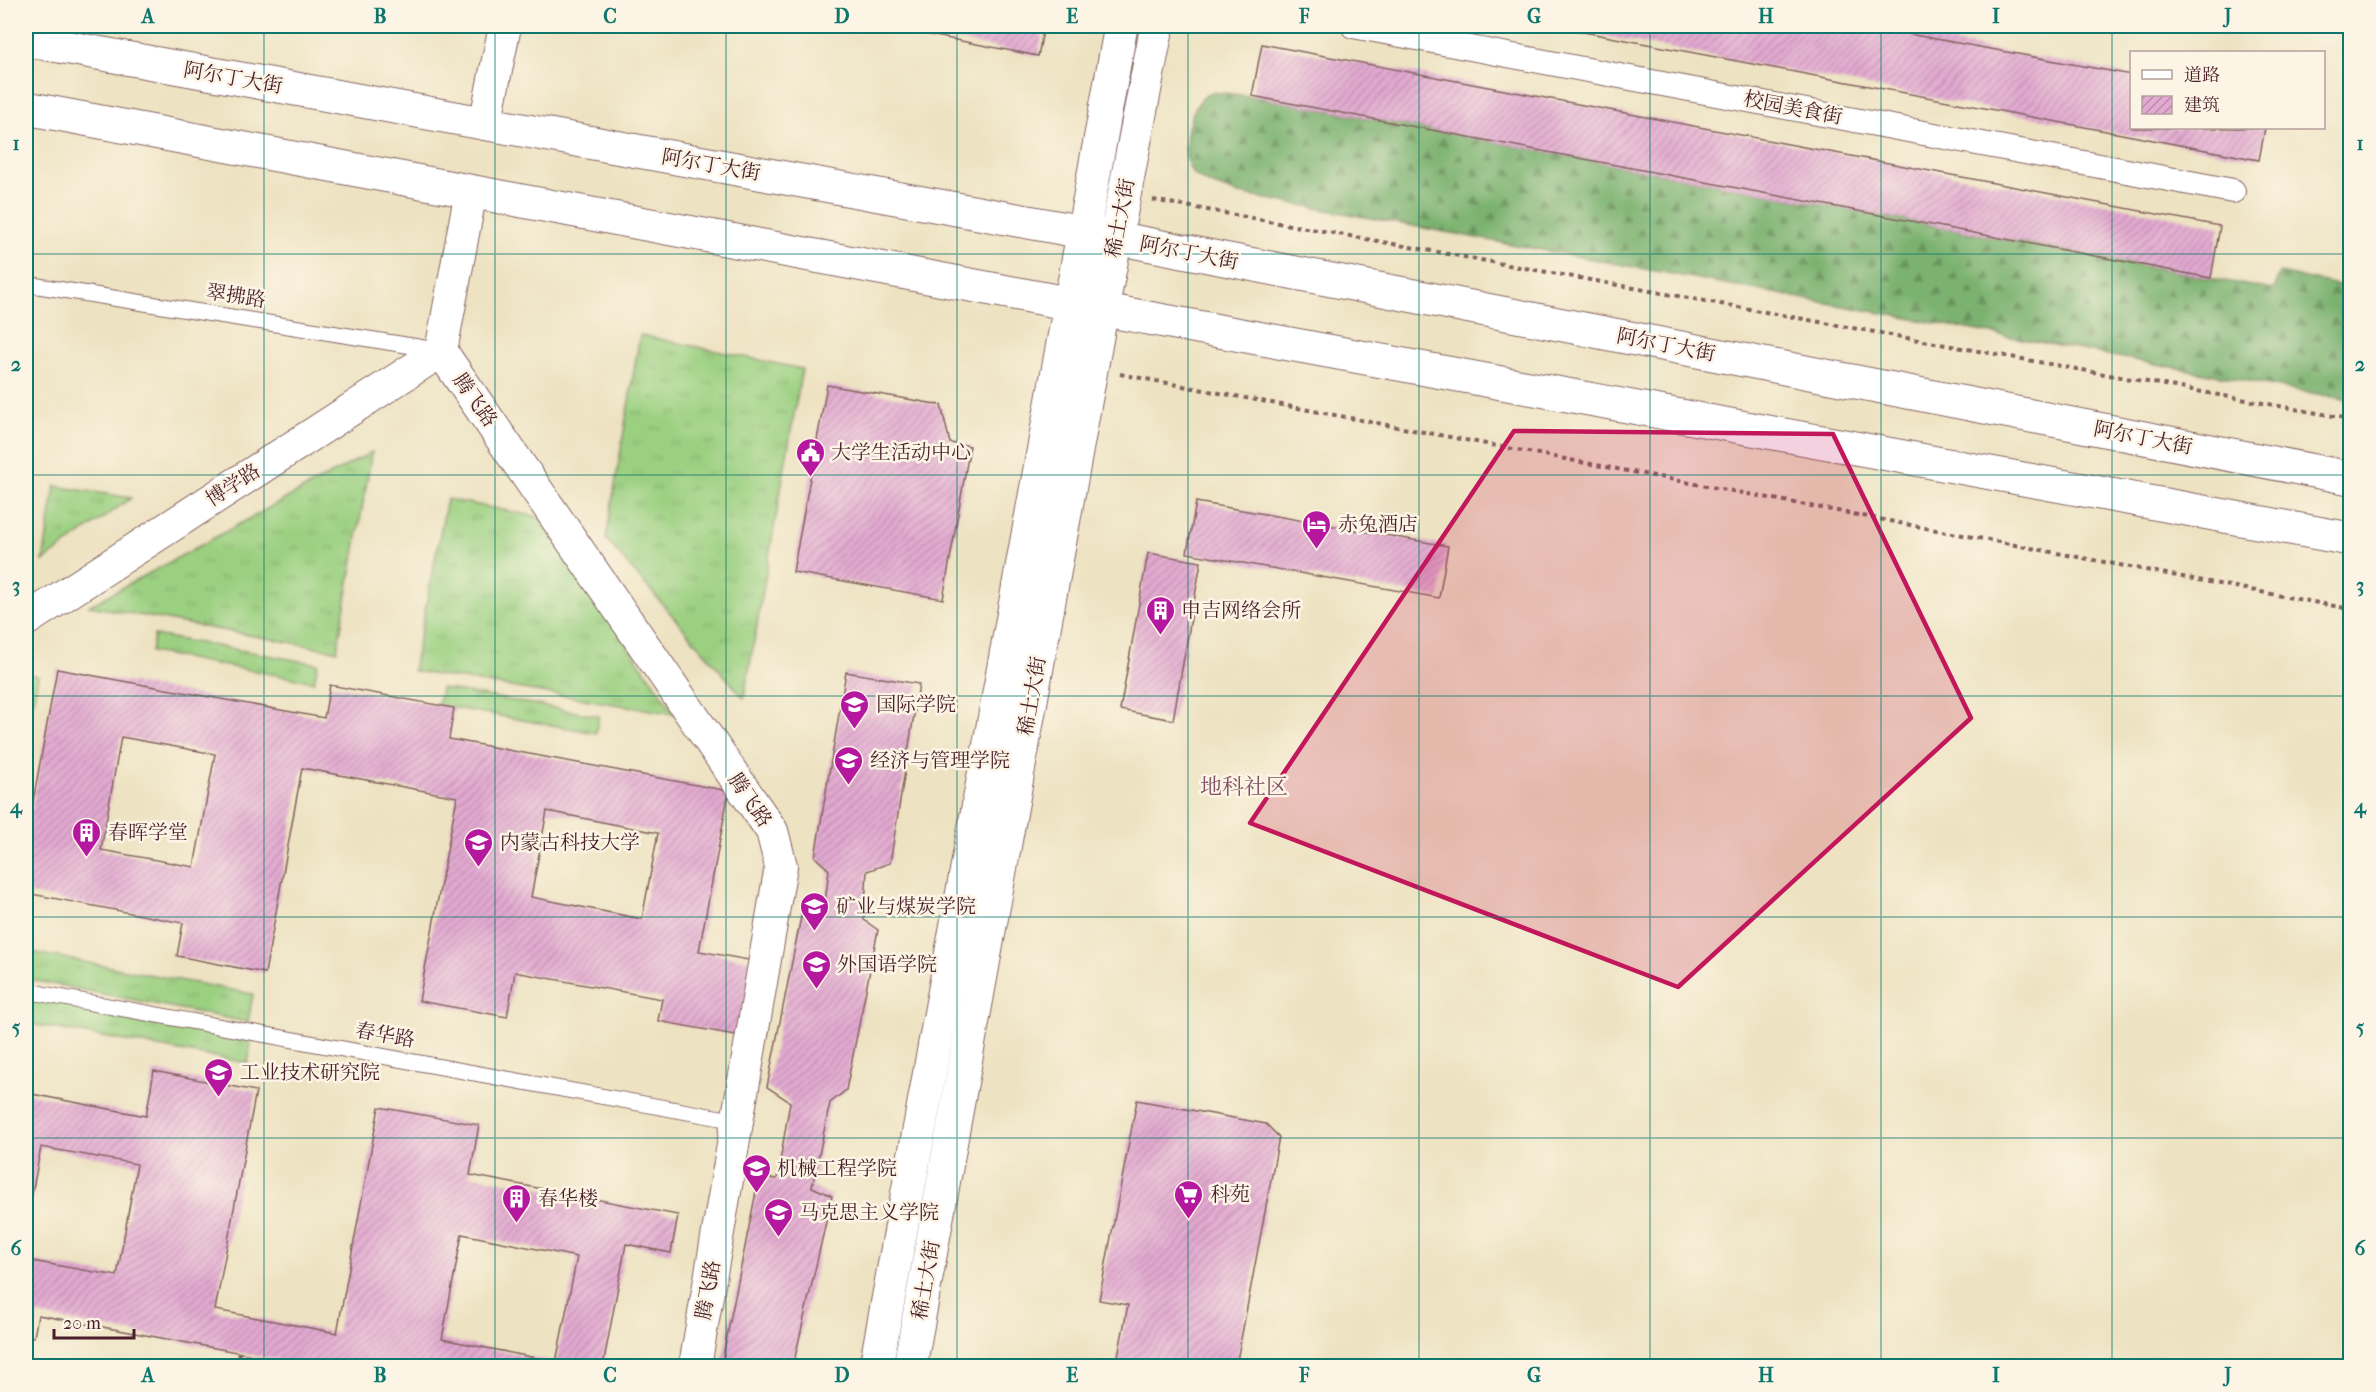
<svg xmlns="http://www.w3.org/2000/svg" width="2376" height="1392" font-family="'IM FELL French Canon','Noto Serif SC',serif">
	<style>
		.grass { fill: url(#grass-tufts); stroke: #727856; stroke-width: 1.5 }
		.forest { fill: url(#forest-firs); stroke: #63684d; stroke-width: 1.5 }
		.building { fill: url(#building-hatch); fill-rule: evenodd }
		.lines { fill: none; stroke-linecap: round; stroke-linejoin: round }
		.service-casing { stroke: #836360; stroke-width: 17 }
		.pedestrian-casing { stroke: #836360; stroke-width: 26 }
		.minor-casing { stroke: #836360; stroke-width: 34 }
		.secondary-casing { stroke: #836360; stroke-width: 35 }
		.primary-casing { stroke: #836360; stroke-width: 35 }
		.path { stroke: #836360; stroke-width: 4; stroke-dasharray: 4.5 4.5; stroke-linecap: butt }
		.service { stroke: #fff; stroke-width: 15 }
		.pedestrian { stroke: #fff; stroke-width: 24 }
		.minor { stroke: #fff; stroke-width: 32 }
		.secondary { stroke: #fff; stroke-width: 33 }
		.primary { stroke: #fff; stroke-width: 33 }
		.marked { fill: #c2185b; fill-opacity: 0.2; stroke: #c2185b; stroke-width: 4.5; stroke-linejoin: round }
		.grid { fill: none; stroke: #0f766e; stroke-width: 1.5; stroke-opacity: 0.55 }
		.labels { text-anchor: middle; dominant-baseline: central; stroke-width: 5; stroke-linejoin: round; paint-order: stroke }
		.street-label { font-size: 20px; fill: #4a1f2b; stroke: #fcf5e5 }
		.poi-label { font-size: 20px; fill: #4a1f2b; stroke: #fcf5e5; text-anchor: start }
		.quarter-label { font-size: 22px; fill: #805065; stroke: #fcf5e5 }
		.neatline { fill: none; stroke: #0f766e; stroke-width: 2 }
		.grid-label { font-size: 20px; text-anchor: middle; font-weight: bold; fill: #0f766e }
	</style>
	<defs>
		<pattern id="grass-tufts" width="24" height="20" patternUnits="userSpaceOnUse" patternTransform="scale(1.5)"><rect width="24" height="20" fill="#9bd081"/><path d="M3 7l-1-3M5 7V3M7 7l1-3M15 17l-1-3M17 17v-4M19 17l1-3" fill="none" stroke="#87b270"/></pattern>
		<pattern id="forest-firs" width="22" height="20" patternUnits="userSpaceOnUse" patternTransform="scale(1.5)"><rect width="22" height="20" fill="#7cb26f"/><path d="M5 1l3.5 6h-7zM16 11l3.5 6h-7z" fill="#68905b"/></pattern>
		<pattern id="building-hatch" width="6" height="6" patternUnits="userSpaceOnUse" patternTransform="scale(1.5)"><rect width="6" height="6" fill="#e3aad1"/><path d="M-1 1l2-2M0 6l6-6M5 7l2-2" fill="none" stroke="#ba8aaa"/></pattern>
	</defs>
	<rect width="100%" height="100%" fill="#fcf5e5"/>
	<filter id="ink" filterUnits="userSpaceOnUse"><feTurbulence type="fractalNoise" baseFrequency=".0167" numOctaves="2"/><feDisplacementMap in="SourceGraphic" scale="12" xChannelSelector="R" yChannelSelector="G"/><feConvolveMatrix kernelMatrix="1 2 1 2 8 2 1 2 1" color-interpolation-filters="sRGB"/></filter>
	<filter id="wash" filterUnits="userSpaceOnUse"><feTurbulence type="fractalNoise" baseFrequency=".008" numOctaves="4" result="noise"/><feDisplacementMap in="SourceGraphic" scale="24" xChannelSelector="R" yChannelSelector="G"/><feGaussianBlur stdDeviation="1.35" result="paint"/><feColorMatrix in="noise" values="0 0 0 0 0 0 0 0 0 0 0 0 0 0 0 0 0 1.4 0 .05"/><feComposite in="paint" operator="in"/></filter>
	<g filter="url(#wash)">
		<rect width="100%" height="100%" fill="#ede2c1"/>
		<path class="grass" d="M640,335L802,369L744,698L606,539Z
			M372,452L337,651L89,606Z
			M55,486L131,498L43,561Z
			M447,499L539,517L675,714L413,671Z
			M154,635L318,664L314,682L151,652Z
			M26,673L38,676L26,741Z
			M441,688L599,716L596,733L438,705Z
			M26,951L253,994L248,1022L26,979Z
			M26,994L252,1036L248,1063L26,1023Z"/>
		<path class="forest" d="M1212,92L1252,96L2273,290L2280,273L2350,287V400L1235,193C1223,188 1206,184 1196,176C1178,162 1187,116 1200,101C1203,97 1208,94 1212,92Z"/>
		<g id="blocks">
			<path class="building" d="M884,26H1044L1038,56Z
				M1552,26H1865L2132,75V128H2265L2259,160Z
				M1262,44L2220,226L2211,278L1252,96Z
				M827,385L941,405L950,443L970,446L943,599L793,572Z
				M1196,502L1448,546L1439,598L1187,553Z
				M1148,553L1201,562L1173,720L1120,710Z
				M57,669L324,718L330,685L454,708L449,739L729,791L699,951L754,961L740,1036L658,1021L662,999L515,972L507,1017L419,1001L457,797L302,768L265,973L177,956L183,923L26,893V840ZM121,737L215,754L194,867L101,850ZM547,811L658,833L642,919L531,897Z
				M846,672L919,684L890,863L867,871L864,920L878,930L846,1090L830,1103L812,1187L832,1196L793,1366H721L759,1177L777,1179L790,1102L767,1087L803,907L824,911L829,870L815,857Z
				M154,1071L256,1091L215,1310L337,1333L379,1107L479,1125L470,1175L678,1215L671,1253L626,1244L603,1366H311L38,1315L34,1337L26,1336V1260L117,1276L137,1164L41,1147L26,1225V1093L146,1116ZM462,1234L577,1257L556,1362L442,1339Z
				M1137,1100L1266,1124L1279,1137L1236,1366H1116L1128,1305L1099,1300Z"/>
		</g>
	</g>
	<g filter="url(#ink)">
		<use href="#blocks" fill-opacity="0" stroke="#836360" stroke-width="1.5"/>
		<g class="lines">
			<defs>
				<path id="service" d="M26,284L437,350
					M26,991L737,1121"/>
				<path id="pedestrian" d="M1353,26L2233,191"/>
				<path id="minor" d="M485,124L505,26
					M441,351L772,831L781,866L695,1366
					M441,351L471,191
					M26,620L441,351"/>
				<path id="secondary" d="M876,1366L1121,26
					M910,1366L1102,309L1157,26"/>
				<path id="primary" d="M26,40L1116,238L2350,478
					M26,108L1072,304L2350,539"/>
			</defs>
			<use href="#service" class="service-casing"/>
			<use href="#pedestrian" class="pedestrian-casing"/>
			<use href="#minor" class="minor-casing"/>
			<use href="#secondary" class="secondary-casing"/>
			<use href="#primary" class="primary-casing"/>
			<path class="path" d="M1153,200L2350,419
				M1120,374L2350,609
				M237,1366L239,1353"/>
			<use href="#service" class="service"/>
			<use href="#pedestrian" class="pedestrian"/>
			<use href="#minor" class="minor"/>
			<use href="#secondary" class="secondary"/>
			<use href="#primary" class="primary"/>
		</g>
	</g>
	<path class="marked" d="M1514,431L1833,434L1971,718L1678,987L1250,823Z"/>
	<path class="grid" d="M264,26V1366M495,26V1366M726,26V1366M957,26V1366M1188,26V1366M1419,26V1366M1650,26V1366M1881,26V1366M2112,26V1366M26,254H2350M26,475H2350M26,696H2350M26,917H2350M26,1138H2350"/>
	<defs>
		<symbol id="civic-pin" viewBox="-11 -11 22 30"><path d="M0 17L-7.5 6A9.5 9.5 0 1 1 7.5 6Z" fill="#b5179e" stroke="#fcf5e5"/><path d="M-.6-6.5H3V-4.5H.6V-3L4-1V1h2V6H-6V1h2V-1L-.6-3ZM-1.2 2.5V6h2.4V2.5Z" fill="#fff"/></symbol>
		<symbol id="hotel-pin" viewBox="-11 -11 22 30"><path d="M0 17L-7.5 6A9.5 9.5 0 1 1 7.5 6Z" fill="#b5179e" stroke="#fcf5e5"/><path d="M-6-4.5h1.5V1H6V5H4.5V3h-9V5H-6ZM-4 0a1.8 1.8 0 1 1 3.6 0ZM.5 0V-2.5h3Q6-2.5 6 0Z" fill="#fff"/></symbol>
		<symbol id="building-pin" viewBox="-11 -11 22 30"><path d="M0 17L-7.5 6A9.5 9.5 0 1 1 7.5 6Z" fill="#b5179e" stroke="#fcf5e5"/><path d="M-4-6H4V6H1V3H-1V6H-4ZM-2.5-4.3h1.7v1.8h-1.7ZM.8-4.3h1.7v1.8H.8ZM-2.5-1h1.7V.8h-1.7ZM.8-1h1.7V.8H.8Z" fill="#fff"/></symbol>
		<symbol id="university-pin" viewBox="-11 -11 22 30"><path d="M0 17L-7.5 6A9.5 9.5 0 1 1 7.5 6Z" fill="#b5179e" stroke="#fcf5e5"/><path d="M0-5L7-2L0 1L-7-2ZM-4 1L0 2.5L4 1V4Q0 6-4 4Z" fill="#fff"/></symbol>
		<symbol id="supermarket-pin" viewBox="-11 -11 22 30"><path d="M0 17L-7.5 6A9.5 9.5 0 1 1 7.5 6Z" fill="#b5179e" stroke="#fcf5e5"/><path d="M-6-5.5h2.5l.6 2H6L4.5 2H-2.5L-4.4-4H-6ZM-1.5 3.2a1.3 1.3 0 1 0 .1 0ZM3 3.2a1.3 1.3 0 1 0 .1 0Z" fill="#fff"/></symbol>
	</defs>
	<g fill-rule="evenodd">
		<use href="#civic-pin" x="794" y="436" width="33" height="45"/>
		<use href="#hotel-pin" x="1300" y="508" width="33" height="45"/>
		<use href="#building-pin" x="1144" y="594" width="33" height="45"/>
		<use href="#university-pin" x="838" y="688" width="33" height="45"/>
		<use href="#university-pin" x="832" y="744" width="33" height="45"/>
		<use href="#building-pin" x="70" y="816" width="33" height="45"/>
		<use href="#university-pin" x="462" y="826" width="33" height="45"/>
		<use href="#university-pin" x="798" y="890" width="33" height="45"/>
		<use href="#university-pin" x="800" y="948" width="33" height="45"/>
		<use href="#university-pin" x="202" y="1056" width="33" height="45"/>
		<use href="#university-pin" x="740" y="1152" width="33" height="45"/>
		<use href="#supermarket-pin" x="1172" y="1178" width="33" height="45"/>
		<use href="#building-pin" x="500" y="1182" width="33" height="45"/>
		<use href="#university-pin" x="762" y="1196" width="33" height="45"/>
	</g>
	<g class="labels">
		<g class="street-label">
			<text transform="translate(233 78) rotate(10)">阿尔丁大街</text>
			<text transform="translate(1793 108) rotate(11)">校园美食街</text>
			<text transform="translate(711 165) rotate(10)">阿尔丁大街</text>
			<text transform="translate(1120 218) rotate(-79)">稀土大街</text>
			<text transform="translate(1189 253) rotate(11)">阿尔丁大街</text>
			<text transform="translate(236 296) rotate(9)">翠拂路</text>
			<text transform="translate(1666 345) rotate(11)">阿尔丁大街</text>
			<text transform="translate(475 400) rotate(55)">腾飞路</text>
			<text transform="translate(2143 438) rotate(11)">阿尔丁大街</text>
			<text transform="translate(233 485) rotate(-33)">博学路</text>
			<text transform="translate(1032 696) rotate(-80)">稀土大街</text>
			<text transform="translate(750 800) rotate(56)">腾飞路</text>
			<text transform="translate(385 1035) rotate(10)">春华路</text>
			<text transform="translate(926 1280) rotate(-80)">稀土大街</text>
			<text transform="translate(708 1290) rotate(-80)">腾飞路</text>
		</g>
		<g class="poi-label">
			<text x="831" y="452">大学生活动中心</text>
			<text x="1338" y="524">赤兔酒店</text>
			<text x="1181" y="610">申吉网络会所</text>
			<text x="876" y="704">国际学院</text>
			<text x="870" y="760">经济与管理学院</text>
			<text x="108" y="832">春晖学堂</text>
			<text x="500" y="842">内蒙古科技大学</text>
			<text x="836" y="906">矿业与煤炭学院</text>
			<text x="837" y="964">外国语学院</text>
			<text x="240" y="1072">工业技术研究院</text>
			<text x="777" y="1168">机械工程学院</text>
			<text x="1210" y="1194">科苑</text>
			<text x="538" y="1198">春华楼</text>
			<text x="799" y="1212">马克思主义学院</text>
		</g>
		<g class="quarter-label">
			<text x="1244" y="787">地科社区</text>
		</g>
	</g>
	<rect width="2376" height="1392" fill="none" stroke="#fcf5e5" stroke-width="66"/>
	<rect x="2130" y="51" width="195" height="78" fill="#fcf5e5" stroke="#b59f9b" stroke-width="1.5"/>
	<rect x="2142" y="70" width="30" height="9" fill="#ffffff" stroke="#b59f9b" stroke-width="1.5"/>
	<text x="2184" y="81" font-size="18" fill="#4a1f2b">道路</text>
	<rect x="2142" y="96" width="30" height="18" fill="url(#building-hatch)" stroke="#b59f9b" stroke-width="1.5"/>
	<text x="2184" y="111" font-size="18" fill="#4a1f2b">建筑</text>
	<path d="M54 1329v9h80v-9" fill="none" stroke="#4a1f2b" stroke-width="3"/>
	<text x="63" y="1329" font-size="18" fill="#4a1f2b" stroke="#fcf5e5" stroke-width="4.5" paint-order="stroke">20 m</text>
	<rect x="33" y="33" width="2310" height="1326" class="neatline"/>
	<g class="grid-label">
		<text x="148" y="23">A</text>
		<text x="380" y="23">B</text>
		<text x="610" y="23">C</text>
		<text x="842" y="23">D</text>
		<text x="1072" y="23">E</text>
		<text x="1304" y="23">F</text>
		<text x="1534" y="23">G</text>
		<text x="1766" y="23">H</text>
		<text x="1996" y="23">I</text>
		<text x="2228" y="23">J</text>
		<text x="16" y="150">1</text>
		<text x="2360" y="150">1</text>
		<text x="16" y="371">2</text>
		<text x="2360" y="371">2</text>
		<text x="16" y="592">3</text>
		<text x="2360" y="592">3</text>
		<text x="16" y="813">4</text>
		<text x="2360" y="813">4</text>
		<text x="16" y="1034">5</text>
		<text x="2360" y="1034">5</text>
		<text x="16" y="1255">6</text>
		<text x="2360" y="1255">6</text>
		<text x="148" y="1382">A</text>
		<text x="380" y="1382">B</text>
		<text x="610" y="1382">C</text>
		<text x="842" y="1382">D</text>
		<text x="1072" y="1382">E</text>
		<text x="1304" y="1382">F</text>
		<text x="1534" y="1382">G</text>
		<text x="1766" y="1382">H</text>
		<text x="1996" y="1382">I</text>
		<text x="2228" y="1382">J</text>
	</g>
</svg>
